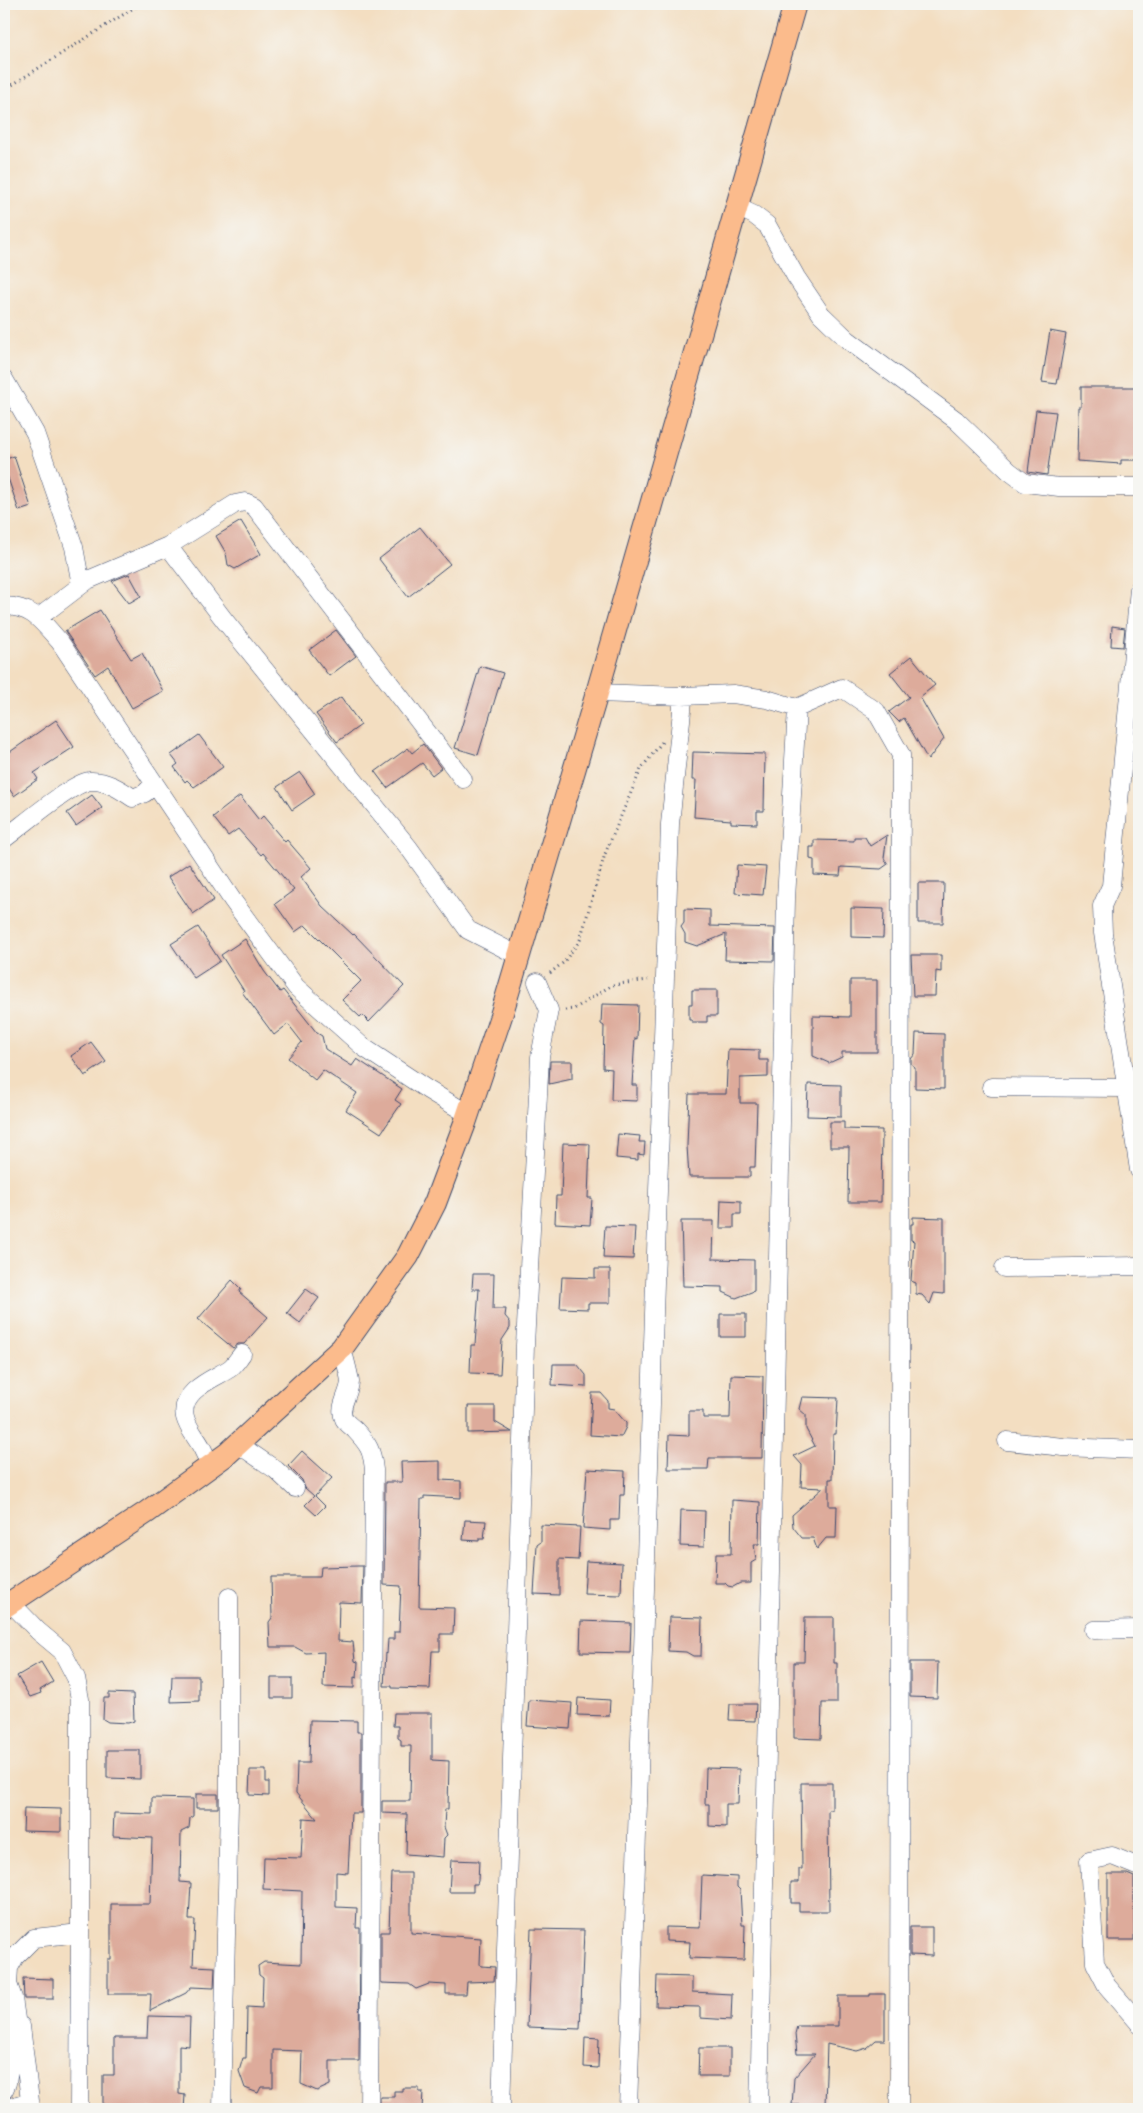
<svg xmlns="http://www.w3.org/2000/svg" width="1143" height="2113" font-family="'Playpen Sans',sans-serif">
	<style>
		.building { fill: #ddab9b }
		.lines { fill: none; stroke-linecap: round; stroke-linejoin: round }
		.minor-casing { stroke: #3b496d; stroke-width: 19 }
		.major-casing { stroke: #3b496d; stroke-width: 24 }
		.path { stroke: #3b496d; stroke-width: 3; stroke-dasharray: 1 4; stroke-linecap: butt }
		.minor { stroke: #fff; stroke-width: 18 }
		.major { stroke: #fbbb8c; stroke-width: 22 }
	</style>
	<rect width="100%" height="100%" fill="#f6f6f2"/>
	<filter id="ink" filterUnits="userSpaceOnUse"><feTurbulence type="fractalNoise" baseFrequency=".02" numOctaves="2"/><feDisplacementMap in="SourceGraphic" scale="10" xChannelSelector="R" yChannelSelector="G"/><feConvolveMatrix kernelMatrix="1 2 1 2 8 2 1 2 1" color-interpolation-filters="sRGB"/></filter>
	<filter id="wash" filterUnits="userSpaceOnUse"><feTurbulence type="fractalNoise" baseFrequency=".0096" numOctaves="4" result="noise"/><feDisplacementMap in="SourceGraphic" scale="20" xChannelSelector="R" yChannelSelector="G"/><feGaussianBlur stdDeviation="1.12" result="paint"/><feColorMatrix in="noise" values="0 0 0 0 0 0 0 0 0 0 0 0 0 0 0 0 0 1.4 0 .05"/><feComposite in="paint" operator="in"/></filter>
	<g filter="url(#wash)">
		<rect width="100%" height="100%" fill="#f3dec1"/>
		<g id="blocks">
			<path class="building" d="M1050,331L1066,334L1057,384L1042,382Z
				M1081,387H1139L1137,460H1121V464L1077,461L1078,407H1081Z
				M1036,410L1056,412L1047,475L1028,472Z
				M14,456L31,507L19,511L4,466V460Z
				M241,521L261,554L235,569L228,565L226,553L216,536Z
				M420,527L450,564L408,597L379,559Z
				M129,574L141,596L129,603L112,581Z
				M100,610L131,659L142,653L163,691L132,708L108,666L95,675L65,631Z
				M1112,626L1125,628L1123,647L1111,646Z
				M336,630L356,656L329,676L309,650Z
				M911,656L935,685L920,697L944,739L928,760L904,718L899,722L889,712L909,697L890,673Z
				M480,666L503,673L478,755L455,748Z
				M341,697L361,725L337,742L316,714Z
				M56,720L74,747L34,773L38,779L14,796L4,781V756Z
				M199,735L223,767L194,787L187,780L185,782L174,767L178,764L171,755Z
				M423,744L441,768L432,775L422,763L387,788L375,772L408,748L412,753Z
				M693,752L765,754L764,811H757V824L731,823V820L694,817L696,780H692Z
				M300,772L315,794L292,810L277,787Z
				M92,795L102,808L76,826L67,813Z
				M240,796L259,820L263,816L285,842L287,840L311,868L301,877L322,906L353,935L354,934L404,986L369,1022L362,1015L360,1017L342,1000L361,981L305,925L295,932L275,904L294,890L263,853L261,855L238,829L228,836L213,817Z
				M887,835L884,858L888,864L881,869L841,867L840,876L814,875V860L810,859V847H814V840L854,841V837H865L870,846Z
				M189,863L214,900L193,914L168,877Z
				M737,865L766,867L763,895L735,893Z
				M918,883H944L943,923H918Z
				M851,908L884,909L883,938L851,937Z
				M684,909L710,910V926L775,928L774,961L725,960L726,934L697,946L685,942V934L681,927L684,923Z
				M198,927L220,961L194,978L171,944Z
				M245,939L264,971L280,992L283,990L317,1033L322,1036L325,1049L352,1066L357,1059L402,1089L395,1100L401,1104L381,1133L346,1110L357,1093L323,1070L315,1080L288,1058L302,1042L288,1024L274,1035L242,992L244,991L221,955Z
				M911,955H941V972L936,971L935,996H913Z
				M850,980H877V1052H842V1057L829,1063L813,1056V1016L850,1017Z
				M692,990H717V1016H707V1022H692V1020H689V1004H692Z
				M602,1004L638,1005L637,1039L635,1038L632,1085H637V1101L611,1100L612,1069L603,1068L604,1026L601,1024Z
				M916,1033L944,1034V1089L915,1088V1067L911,1064V1059L915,1054Z
				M91,1042L106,1062L85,1076L71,1056Z
				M728,1049L759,1050V1060H768V1077L740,1078V1103H757L755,1167H750V1177H689L687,1146L689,1094H726Z
				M550,1061H572V1079L549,1084Z
				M808,1084L841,1085V1117L807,1116Z
				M830,1122H844V1129L882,1130L881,1202H848L849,1147H830Z
				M618,1134L640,1136L639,1142H645L644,1155L638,1154V1160L616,1158Z
				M563,1143L590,1144L588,1198H592L590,1225L555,1223L556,1196H561Z
				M721,1200L741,1201V1214H734V1228H720Z
				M913,1217L944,1218V1294L934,1293L930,1304L922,1295L916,1294V1283L911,1281L914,1241L911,1240V1224H913Z
				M681,1221H714L713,1259L754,1260V1291L736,1298L723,1292V1287L683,1286Z
				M605,1226L635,1227L633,1259L603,1258Z
				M595,1269H610V1303H588V1309L560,1308L562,1277L595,1278Z
				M473,1274H494L493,1309H506L505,1316L510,1322V1328L502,1340L500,1374L470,1373L471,1345H475L479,1289H472Z
				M232,1280L241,1289L239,1292L268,1317L244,1344H238L233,1348L198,1319Z
				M306,1289L319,1298L300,1323L287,1313Z
				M720,1314H746V1337H720Z
				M553,1364H577L586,1375V1387L552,1385Z
				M731,1375L763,1376L762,1458H709L708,1469H668L669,1435L689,1436V1411H703V1418H730Z
				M592,1393H601L608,1401V1408L614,1409L626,1423V1427L621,1437L590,1435Z
				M802,1397L838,1398L836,1434H833L832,1479H829V1506H837L836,1538H826L817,1549L813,1538H802L793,1527L792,1515L823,1488L801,1487L802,1465L794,1456L815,1446L806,1429V1415L799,1409Z
				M468,1406H495V1422L512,1432L468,1433Z
				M302,1451L332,1478L315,1496L325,1506L316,1515L305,1505L314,1496L305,1488L302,1480L288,1466Z
				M440,1461V1480L461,1481V1498L424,1496V1499H421L419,1607L454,1608L453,1634H440V1651H432L430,1689L392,1688V1686H384L386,1653L387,1654L388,1639H394V1632H399L401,1586L384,1585L385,1482H402L401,1462Z
				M587,1469L625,1471L624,1495H620L619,1520H610V1530L583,1528Z
				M732,1500L760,1502L759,1544H754L756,1560L751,1563V1583H740L733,1587L728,1586L725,1583H715L716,1554H731Z
				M681,1510L705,1511L704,1547L680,1546Z
				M465,1520L486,1521L484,1539H479V1541L463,1540Z
				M541,1525L580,1527L578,1560L559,1559V1595L534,1594L537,1545L541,1542Z
				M586,1561L622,1563L621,1595L584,1594Z
				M358,1566H363L362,1603L339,1602L338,1641L353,1642L355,1661L358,1662L357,1678L354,1677V1688L323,1687L324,1652L306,1653L295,1647H270L269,1622L272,1618L271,1577H320L321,1567Z
				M669,1617L702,1618L701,1656H693L686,1652L668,1651Z
				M805,1617H834V1663H837V1703H822L821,1739L794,1738V1662H804Z
				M581,1621L631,1623L630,1653L580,1652Z
				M41,1662L53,1682L40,1690L41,1693L30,1697L17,1676Z
				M910,1662H938L937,1698L910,1697Z
				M172,1676H199V1701L171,1702Z
				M271,1678H292V1698H271Z
				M109,1693L133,1694L134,1721L128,1723L108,1722L103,1719L104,1698H109Z
				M578,1698L610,1700L609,1716L577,1715Z
				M529,1700L572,1703L570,1729L527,1726Z
				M730,1704H756L755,1721L729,1720Z
				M394,1713H432V1760L449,1761L448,1809H445L444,1827L447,1835L444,1838L443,1857L406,1854L407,1814L382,1813V1801H410L411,1746H401V1740L398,1738V1726H393Z
				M310,1720L357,1721V1732H361V1813H351L348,1873L336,1872V1907L357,1908L356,1928H360L359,2061H330V2085L317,2091L301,2084L302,2051L273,2050V2087H261L258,2093L245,2088L239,2071L243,2058H246L247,2007L262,2008L263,1978L259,1975L258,1966L264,1962L301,1964L302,1891L263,1889L264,1857L301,1858L303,1818L317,1819L296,1793L297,1763H309Z
				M107,1750H140V1779L107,1778Z
				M706,1768L739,1769L738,1804H726V1827L709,1826V1804H705Z
				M250,1770H266V1782H269V1796L249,1795Z
				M801,1783H832V1810H828L829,1911H799V1903H791V1882H799V1869H802Z
				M196,1794H218V1808H196Z
				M152,1798L193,1799V1816L190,1818L189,1828L181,1832L180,1882L191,1883L189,1920H195L193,1966L215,1967L214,1988L191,1987L186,1993L150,2011L151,1994H108V1959H111V1904H150L152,1838L113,1836L114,1813L152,1814Z
				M24,1808L61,1809V1832L23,1831Z
				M451,1860L479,1861L478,1881L477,1884H473V1892H449Z
				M391,1873H411V1933L481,1938L480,1964L481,1966L495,1967L494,1981L467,1982L466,1994H446V1985L429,1984L416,1989L409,1984L381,1983V1932H389Z
				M1108,1874H1127L1134,1877V1940H1108Z
				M702,1875L737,1877V1887L740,1890L742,1925H745L744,1960L689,1958L690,1942L666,1941V1927L700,1928Z
				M910,1927H932V1956L910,1955Z
				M531,1929L584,1930L580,2029L527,2027Z
				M657,1976L692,1977V1992L732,1994L731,2020L700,2018V2007L656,2006Z
				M23,1978L53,1979V1999H24Z
				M870,1994H885V2040H876L867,2048L857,2051L827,2044L825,2105H792L794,2078L815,2054H797L795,2034L797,2026H838V1996H870Z
				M148,2016L190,2017L189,2046L179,2045V2094L185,2095L184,2109H103V2075H114V2038H147Z
				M585,2037L599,2038L598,2068L584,2067Z
				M699,2048H730V2076H698Z
				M402,2088H419V2092H423L422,2109H380V2097H394V2091H402Z"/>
		</g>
	</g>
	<g filter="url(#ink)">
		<use href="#blocks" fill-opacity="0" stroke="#3b496d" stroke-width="1"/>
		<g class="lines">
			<defs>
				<path id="minor" d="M737,207L754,215L767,225L796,277L821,314L848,340L956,420L1009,471L1025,483L1059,487H1139
					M4,379L35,433L74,547L81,585
					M1139,589L1111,886L1102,906L1103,933L1139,1170
					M4,606C34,607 41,621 60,642L233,901L296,987L363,1047L428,1090L468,1114
					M38,618L88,580L168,546
					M597,693L682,696L733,694L767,699L797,708L786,899L759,2109
					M797,708L842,688L876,711L901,755L899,2109
					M463,779L254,506L245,502L235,504L168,546L225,621L409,848L468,930L519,956
					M4,839C22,826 71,783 90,781C106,780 121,790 133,798L145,793L154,784
					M991,1087L1126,1088
					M1004,1268L1139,1266
					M342,1348C344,1356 350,1377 350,1382C349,1395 338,1407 344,1419C346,1423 352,1427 355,1430C369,1445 372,1450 374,1470L369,2109
					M1007,1441L1063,1447L1139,1450
					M238,1444L276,1470L295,1488
					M210,1466C208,1460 205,1454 202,1448C197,1438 188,1429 185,1417C179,1391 213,1379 229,1369C234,1366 238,1359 242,1354
					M1094,1630L1139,1629
					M1139,1867L1112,1856L1089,1861L1095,1963L1107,1986L1139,2023
					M4,2090L7,2083L16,2019L13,1998L8,1984L9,1968L15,1957L34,1938L80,1933V1699L76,1678L62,1651L38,1631L11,1603
					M4,2109L30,2101L21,2026
					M79,2109L80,1933
					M222,2109L229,1804V1597
					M501,2109L525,1345L540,1057L549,1010L537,982
					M628,2109L670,824L682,711V696"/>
				<path id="major" d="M4,1607L147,1512L227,1454L342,1348L408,1256L435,1203L465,1123L501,1016L597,693L795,4"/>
			</defs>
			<use href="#minor" class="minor-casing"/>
			<use href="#major" class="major-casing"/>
			<path class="path" d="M4,90L140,4
				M550,973L563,963L580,940L605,854L641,769L662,742
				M565,1010L574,1009L612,985L648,980"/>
			<use href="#minor" class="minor"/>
			<use href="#major" class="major"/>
		</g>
	</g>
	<rect width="1143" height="2113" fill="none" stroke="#f6f6f2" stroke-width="20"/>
</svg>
